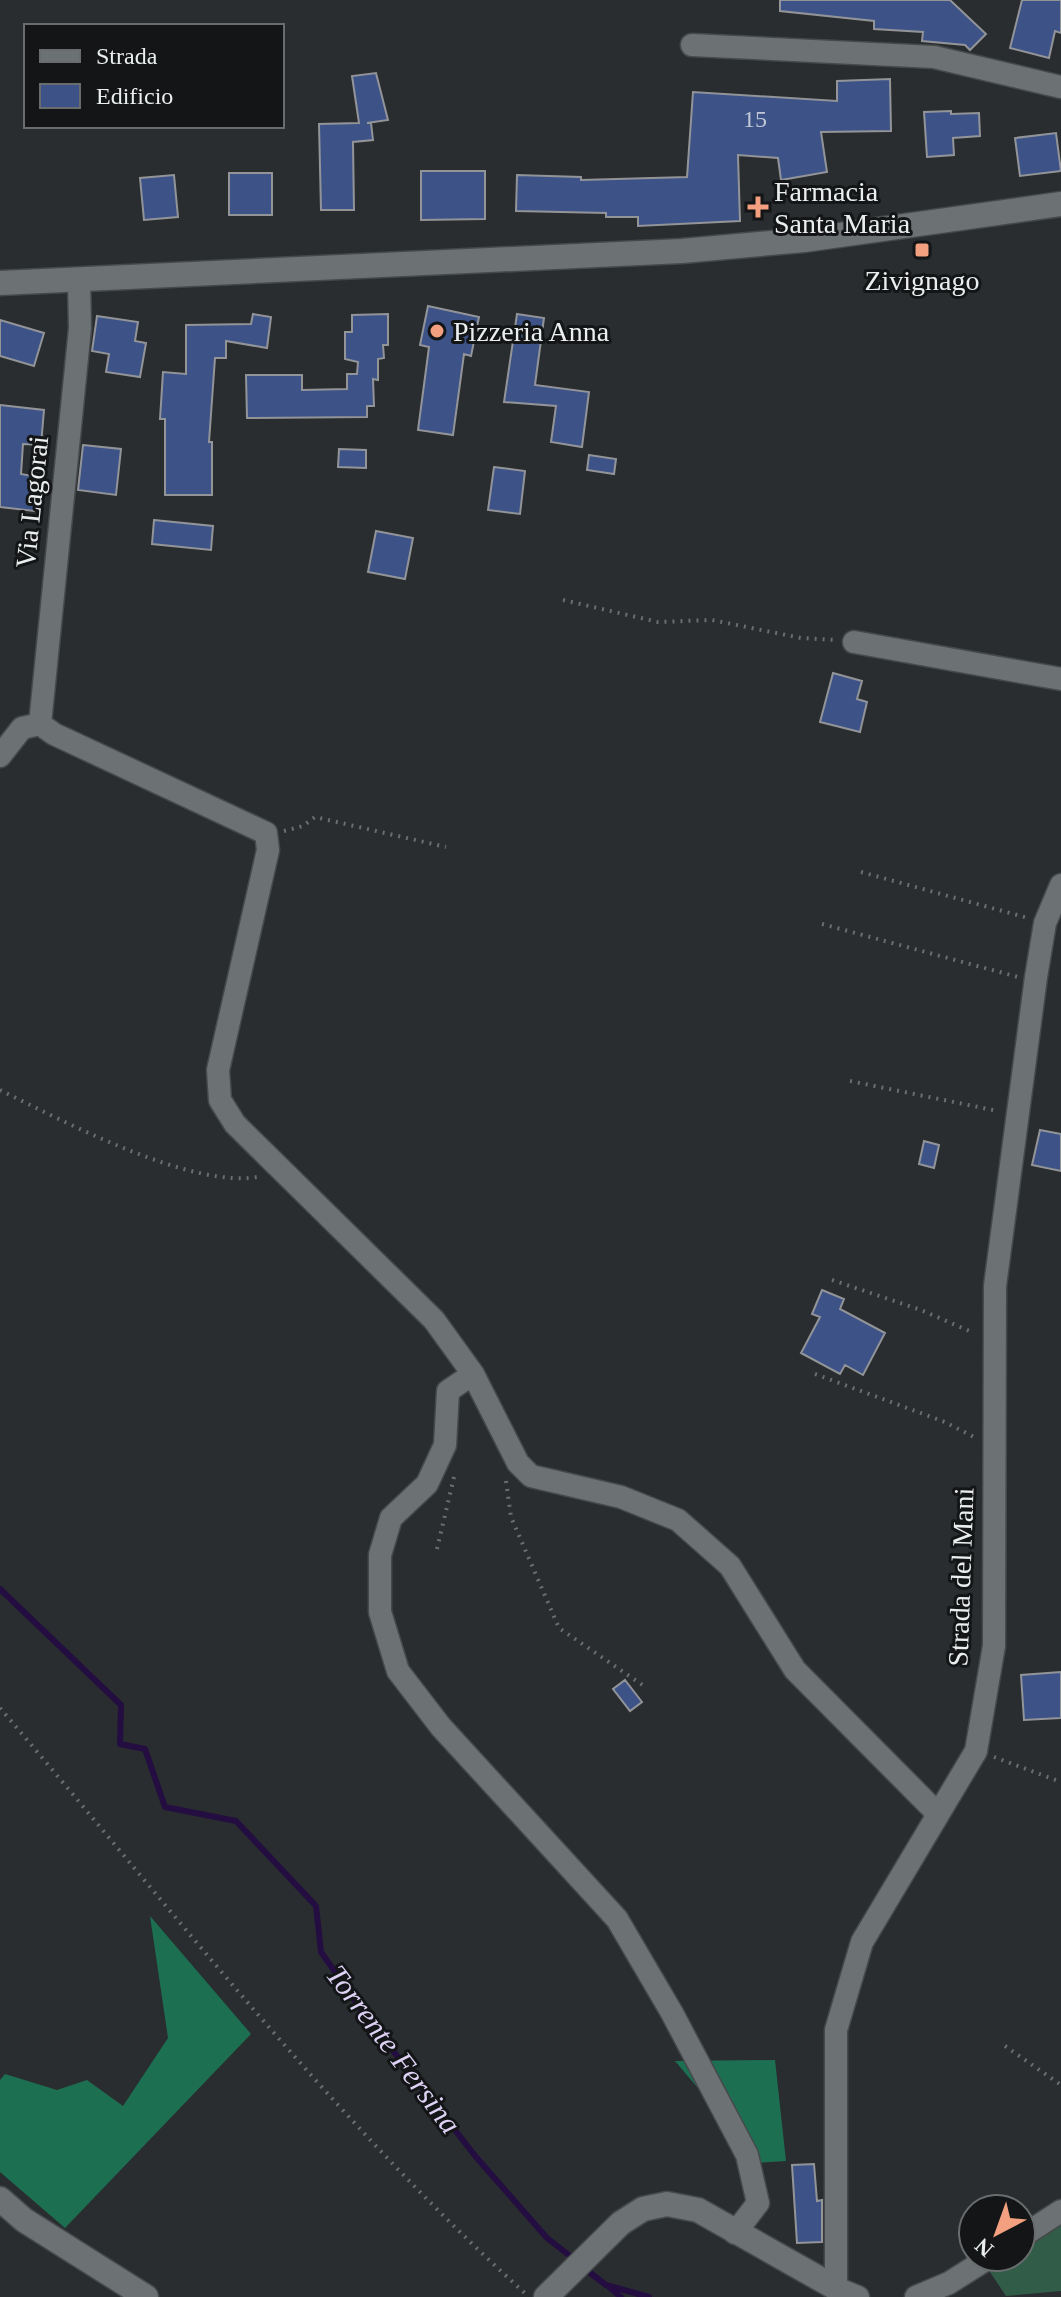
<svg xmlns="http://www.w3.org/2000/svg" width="1061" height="2297" font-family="'Times New Roman',serif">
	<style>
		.green { fill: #305c48 }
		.forest { fill: #1d6f51 }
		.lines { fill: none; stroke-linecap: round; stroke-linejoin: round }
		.stream { stroke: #240d40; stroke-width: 6 }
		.building { fill: #3d5388; stroke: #929498; stroke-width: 2 }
		.street-casing { stroke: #46494b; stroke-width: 25 }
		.secondary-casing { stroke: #46494b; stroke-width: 27 }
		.path { stroke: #6b6e70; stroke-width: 4; stroke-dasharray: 2 6; stroke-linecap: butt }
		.street { stroke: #6c7173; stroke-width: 22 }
		.secondary { stroke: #6c7173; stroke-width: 24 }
		.poi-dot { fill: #f2a080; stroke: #131516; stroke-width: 3 }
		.labels { text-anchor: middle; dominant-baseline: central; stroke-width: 6; stroke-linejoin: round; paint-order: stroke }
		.number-label { font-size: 24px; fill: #c0c7d5 }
		.poi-label { font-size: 28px; fill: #ebeeef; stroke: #131516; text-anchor: start }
		.street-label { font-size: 28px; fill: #ebeeef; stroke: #131516 }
		.water-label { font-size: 30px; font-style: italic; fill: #ddd2f4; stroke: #131516 }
	</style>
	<rect width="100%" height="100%" fill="#292d2f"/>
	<path class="green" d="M1061,2222V2291L1006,2296L988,2269L1006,2257H1021V2248Z"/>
	<path class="forest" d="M150,1916L251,2034L65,2228L0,2172V2080L5,2074L57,2090L87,2080L123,2106L168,2038Z
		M775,2060L786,2161L739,2164L713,2106L675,2061Z"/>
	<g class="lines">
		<path class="stream" d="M0,1589L121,1705L120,1744L145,1749L165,1807L236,1821L316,1906L321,1952L366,2016L476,2157L547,2238L574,2259
			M585,2269L606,2285L649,2297
			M609,2287L621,2297"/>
	</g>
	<path class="building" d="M780,0H950L986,34L970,50L965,45L922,41L923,32L874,29V21L780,11Z
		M1022,0H1061V33L1055,31L1049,58L1010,48Z
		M376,73L388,120L367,123H371L373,140L353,142L354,210H321L319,124L359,123L352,76Z
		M890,79L891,131L821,132L827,172L781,180L778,158L738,155L740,221L638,226V217H606V213L516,211L517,175L581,177V180L687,177L693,92L837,101V81Z
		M951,111V114L979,113L980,136L953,138L954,155L927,157L924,112Z
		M1056,133L1061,171L1020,176L1015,138Z
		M421,171H485V219L421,220Z
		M229,173H272V215H229Z
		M174,175L178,217L144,220L140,178Z
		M428,306L479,317L471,356L464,354L453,435L418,430L429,347L420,345Z
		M253,314L271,317L267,348L226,341V358H215L209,442H212V495H165V419H160L163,372L186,374V325L251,324Z
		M388,314V345H383L384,358L378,359V380L373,379L374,406H367V417L247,418L246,375H302V390L347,389V374H357L358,362L345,359V332H352V315Z
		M517,314L544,318L535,385L589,392L582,447L551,442L556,406L504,402Z
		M97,316L138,322L135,341L146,343L140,377L106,372L109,354L92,351Z
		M0,320L44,333L34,366L0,356Z
		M0,405L44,410L41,445L23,444L21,474L38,477L34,511L0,507Z
		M83,445L121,449L116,495L78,490Z
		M339,449L366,450V468L338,467Z
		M589,455L616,459L614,474L587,470Z
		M494,467L525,471L520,514L488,510Z
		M154,520L213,526L211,550L152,544Z
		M376,531L413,538L405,579L368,572Z
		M833,673L862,681L857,699L867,702L860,732L820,722Z
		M1040,1130L1061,1134V1171L1032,1165Z
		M924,1141L939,1145L934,1168L919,1164Z
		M822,1290L844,1299L840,1309L885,1333L863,1375L845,1365L840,1374L801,1353L820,1317L812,1314Z
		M1061,1672V1718L1024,1720L1021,1675Z
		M625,1680L642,1702L630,1711L613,1689Z
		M814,2164L817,2201L822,2200V2242L797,2243L792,2165Z"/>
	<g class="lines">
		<defs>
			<path id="street" d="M692,45L934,57L1061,87
				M854,642L1061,679
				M40,724L54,734L266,833L268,850L218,1070L220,1100L235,1124L434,1320L473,1374L518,1463L531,1476L621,1497L678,1520L730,1566L795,1670L938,1814
				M40,724L80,328L79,281
				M0,756L22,728L40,724
				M473,1374L448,1391L445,1445L427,1484L391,1518L380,1555V1612L398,1671L441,1727L617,1919L672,2013L747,2155L758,2203L735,2233
				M1021,2237L1061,2211
				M858,2297L836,2288V2030L862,1942L976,1751L994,1646L995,1286L1036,977L1045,923L1061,885
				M916,2297L949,2283L990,2257"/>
			<path id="secondary" d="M0,283L682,251L804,240L1061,204
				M0,2199L24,2220L146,2297
				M546,2297L621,2223L643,2209L667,2204L698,2210L836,2288"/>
		</defs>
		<use href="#street" class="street-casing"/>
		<use href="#secondary" class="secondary-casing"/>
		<path class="path" d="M563,600L658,622L712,620L801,638L836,640
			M284,831L303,826L315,817L446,847
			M861,872L1028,918
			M822,924L1018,977
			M850,1081L998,1111
			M0,1090C61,1120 196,1192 262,1176
			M832,1280L921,1310L974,1333
			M815,1374L945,1422L974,1437
			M506,1481L511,1517L559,1628L644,1686
			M437,1549L454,1477
			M0,1708C170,1907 333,2120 527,2295
			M994,1757L1061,1782
			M1005,2046L1061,2085"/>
		<use href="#street" class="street"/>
		<use href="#secondary" class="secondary"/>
	</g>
	<g class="poi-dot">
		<path d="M754 195h8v8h8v8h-8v8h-8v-8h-8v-8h8z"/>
		<rect x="914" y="242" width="16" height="16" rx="4"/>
		<circle cx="437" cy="331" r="8"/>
	</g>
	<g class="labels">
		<g class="number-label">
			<text x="755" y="119">15</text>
		</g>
		<g class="poi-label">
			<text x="774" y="191">Farmacia<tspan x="774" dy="32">Santa Maria</tspan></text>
			<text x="922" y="280" text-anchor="middle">Zivignago</text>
			<text x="453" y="331">Pizzeria Anna</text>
		</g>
		<g class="street-label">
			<text transform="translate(32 502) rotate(-84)">Via Lagorai</text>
			<text transform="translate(961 1577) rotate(-88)">Strada del Mani</text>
		</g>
		<g class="water-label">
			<text transform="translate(394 2049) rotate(53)">Torrente Fersina</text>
		</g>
	</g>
	<rect x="24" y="24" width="260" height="104" fill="#131516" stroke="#696c6d" stroke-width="2"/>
	<rect x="40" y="50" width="40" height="12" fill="#6c7173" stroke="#696c6d" stroke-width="2"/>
	<text x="96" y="64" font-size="24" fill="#ebeeef">Strada</text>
	<rect x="40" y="84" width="40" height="24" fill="#3d5388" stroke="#696c6d" stroke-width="2"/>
	<text x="96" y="104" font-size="24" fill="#ebeeef">Edificio</text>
	<g transform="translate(997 2233) rotate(221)"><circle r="38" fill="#131516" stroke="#696c6d" stroke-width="2"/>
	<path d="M0-6L14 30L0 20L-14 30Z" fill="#f2a080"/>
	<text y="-12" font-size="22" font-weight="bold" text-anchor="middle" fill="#ebeeef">N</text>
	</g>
</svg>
